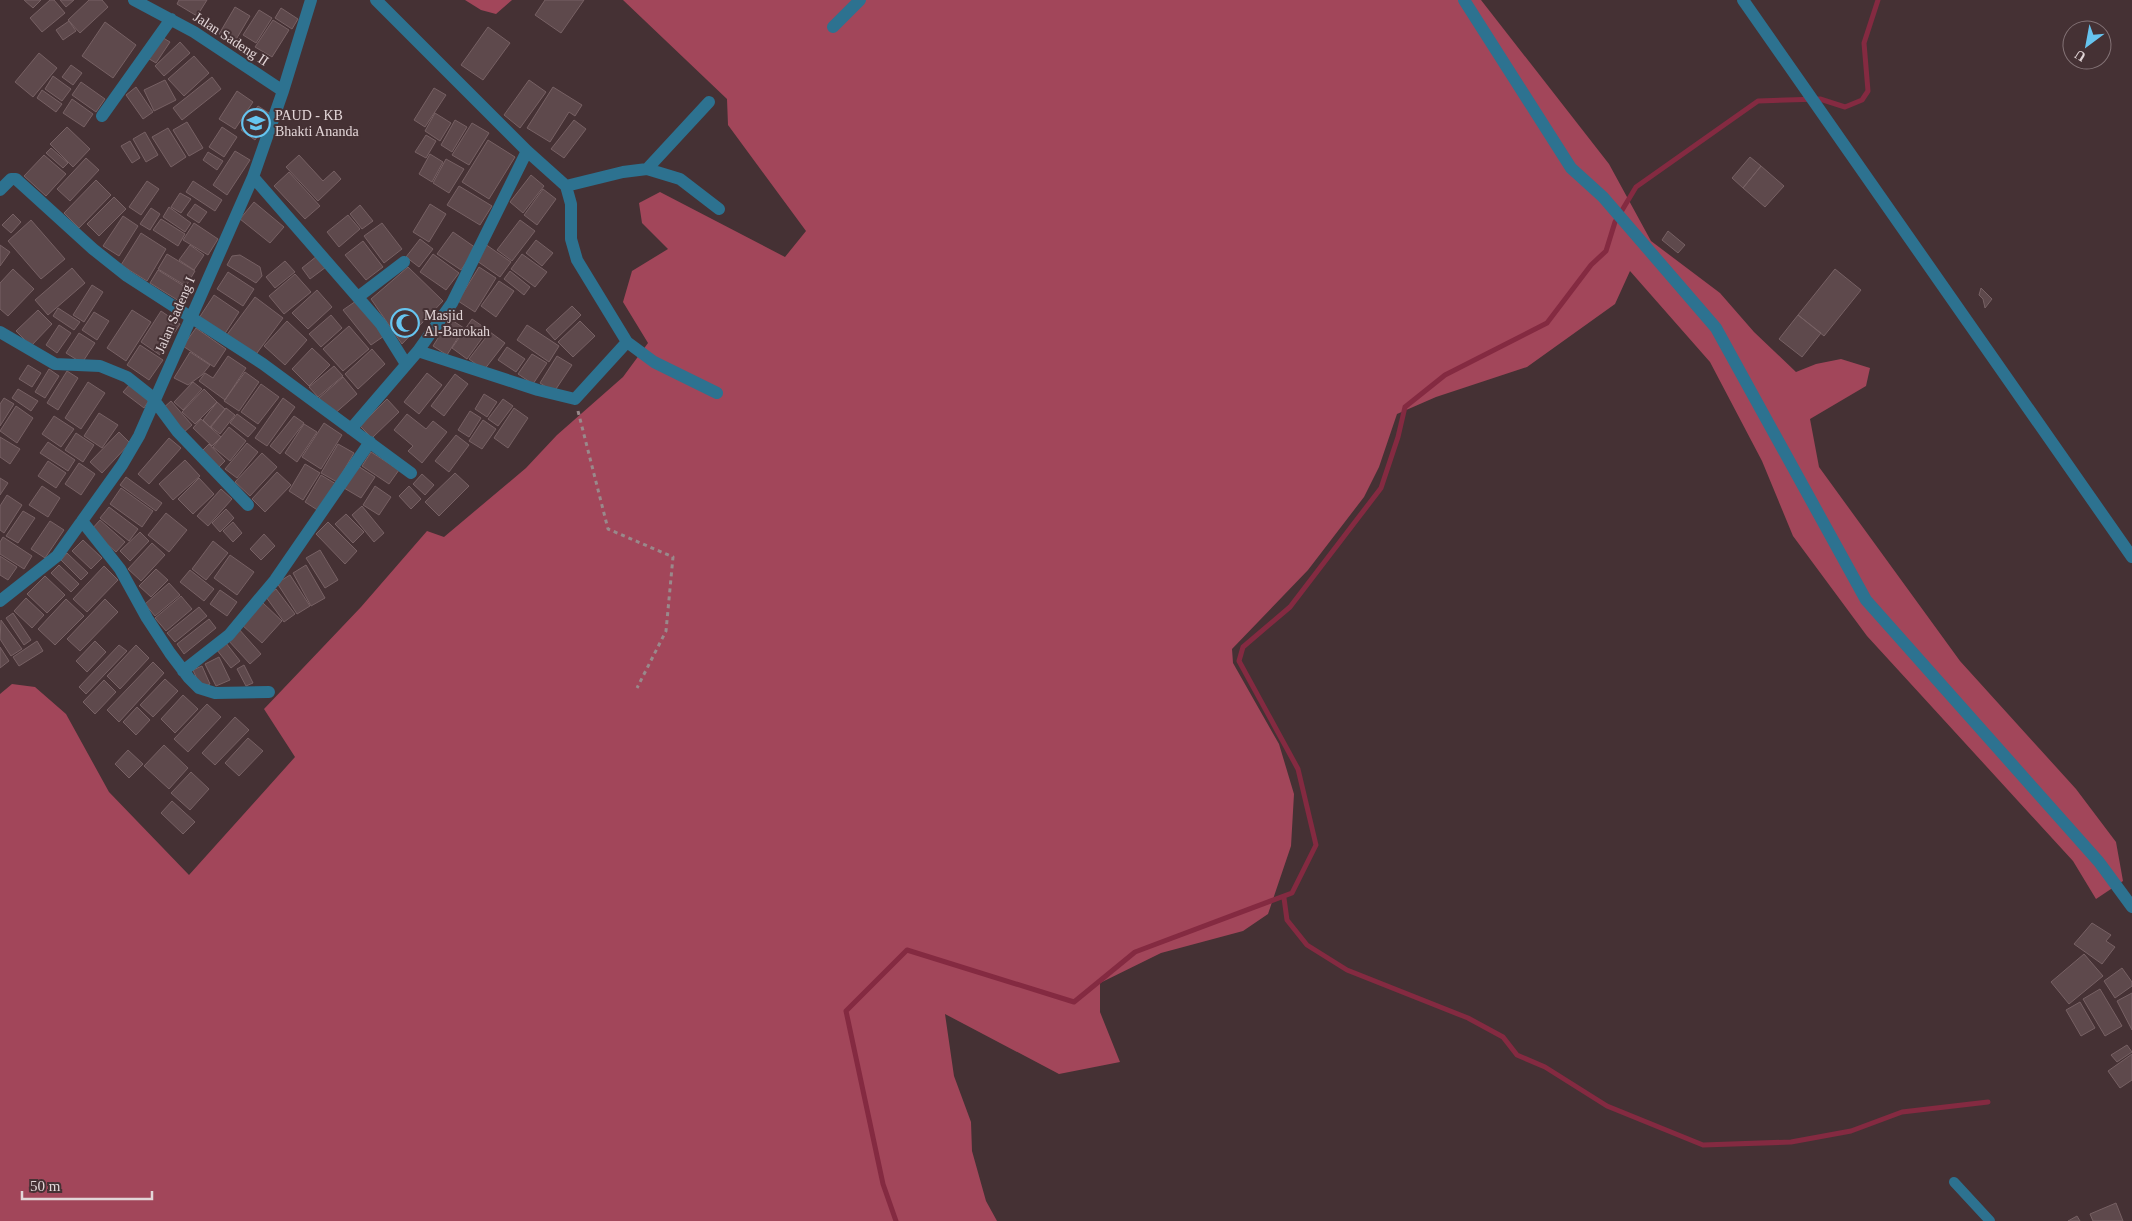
<svg xmlns="http://www.w3.org/2000/svg" width="2132" height="1221" font-family="'Times New Roman',serif">
	<style>
		.forest { fill: #a2465a }
		.lines { fill: none; stroke-linecap: round; stroke-linejoin: round }
		.stream { stroke: #842a41; stroke-width: 5 }
		.building { fill: #5e494c; stroke: #776164 }
		.path { stroke: #99898b; stroke-width: 3; stroke-dasharray: 4 4; stroke-linecap: butt }
		.lane { stroke: #2d7290; stroke-width: 10 }
		.street { stroke: #2d7290; stroke-width: 12 }
		.labels { text-anchor: middle; dominant-baseline: central; stroke-width: 4; stroke-linejoin: round; paint-order: stroke }
		.street-label { font-size: 14px; fill: #e3d6d8; stroke: #453134 }
		.poi-label { font-size: 14px; fill: #e3d6d8; stroke: #453134; text-anchor: start }
	</style>
	<rect width="100%" height="100%" fill="#453134"/>
	<path class="forest" d="M465,0H512L496,14L481,10Z
		M623,0H1481L1609,164L1651,241L1720,293L1754,332L1796,372L1816,364L1841,359L1870,368L1866,386L1810,419L1819,467L1960,661L2076,789L2116,842L2123,881L2096,899L2073,861L1867,636L1793,536L1762,461L1710,362L1630,271L1615,304L1527,367L1436,397L1397,414L1379,467L1364,497L1308,570L1232,649L1233,663L1279,744L1294,794L1291,846L1268,914L1243,931L1161,953L1100,983V1012L1120,1062L1059,1074L945,1014L954,1076L971,1122L972,1151L986,1201L997,1221H0V694L12,684L35,687L66,714L109,792L189,875L295,757L264,709L361,607L427,531L444,537L526,468L557,435L623,377L648,343L623,302L632,271L668,249L642,223L639,203L660,192L785,257L806,231L728,125L727,99Z"/>
	<g class="lines">
		<path class="stream" d="M1284,898L1287,920L1307,945L1347,970L1468,1018L1503,1037L1517,1055L1545,1067L1607,1106L1703,1145L1791,1142L1851,1131L1902,1112L1988,1102
			M896,1221L883,1184L846,1011L907,950L1074,1002L1135,952L1292,893L1316,845L1298,769L1239,661L1243,647L1290,607L1381,488L1398,437L1405,407L1445,375L1547,323L1591,265L1606,251L1615,222L1636,187L1758,101L1820,99L1845,107L1862,100L1868,91L1864,43L1878,0"/>
	</g>
	<path class="building" d="M24,0H41L33,8Z
		M50,0H54L65,13L42,32L30,18Z
		M60,0H74L66,7Z
		M89,0H102L108,7L80,33L68,20Z
		M179,0H207L197,16L177,4Z
		M545,0H584L561,33L535,15Z
		M235,7L250,16L234,43L219,34Z
		M281,8L298,19L292,29L275,18Z
		M259,10L272,18L256,43L243,35Z
		M273,20L289,30L272,57L255,47Z
		M69,21L76,31L63,40L56,30Z
		M105,22L136,45L113,78L82,56Z
		M488,27L510,43L483,80L461,65Z
		M160,36L170,42L156,63L146,57Z
		M180,42L190,53L164,76L155,66Z
		M39,53L57,68L33,97L15,82Z
		M194,56L209,73L184,96L168,79Z
		M71,65L82,73L73,85L62,77Z
		M53,76L71,89L62,101L45,89Z
		M212,77L221,89L182,120L173,108Z
		M165,80L176,100L154,111L144,90Z
		M529,80L546,92L520,128L504,115Z
		M81,82L105,99L96,112L72,95Z
		M136,87L153,112L143,119L126,95Z
		M553,87L582,105L575,116L569,112L550,142L527,128Z
		M434,88L446,95L425,127L414,120Z
		M42,90L62,104L56,112L37,98Z
		M237,91L253,102L235,129L219,119Z
		M72,99L93,114L84,127L63,113Z
		M258,106L272,115L255,140L241,130Z
		M435,113L451,123L440,141L425,131Z
		M455,120L467,127L452,152L441,145Z
		M574,120L586,129L564,158L551,149Z
		M187,122L203,148L189,156L173,130Z
		M472,123L489,133L469,165L452,155Z
		M67,127L90,149L73,167L50,144Z
		M222,127L237,137L224,157L209,147Z
		M168,128L186,157L171,167L152,137Z
		M145,132L158,155L146,162L133,139Z
		M426,135L436,141L426,158L415,152Z
		M488,140L515,157L489,199L462,182Z
		M130,141L140,158L132,163L121,146Z
		M51,148L68,163L63,168L46,153Z
		M235,151L250,160L227,195L213,185Z
		M208,152L223,161L217,170L203,160Z
		M430,154L443,162L432,182L419,174Z
		M44,155L66,174L46,196L24,176Z
		M299,155L323,181L334,171L341,179L318,201L286,167Z
		M1750,157L1761,166L1743,188L1732,178Z
		M86,158L99,170L70,201L57,189Z
		M446,159L464,169L449,193L433,183Z
		M1761,166L1784,186L1765,207L1743,188Z
		M289,172L320,206L305,219L274,186Z
		M531,175L544,186L523,213L510,202Z
		M96,180L111,195L79,228L64,213Z
		M147,181L159,189L141,215L129,207Z
		M193,181L222,200L215,211L186,192Z
		M459,186L492,206L480,225L447,205Z
		M543,189L556,199L537,225L524,215Z
		M180,193L191,199L181,213L171,207Z
		M114,197L126,209L99,236L87,224Z
		M254,202L284,227L270,243L240,219Z
		M195,204L207,212L199,223L187,215Z
		M430,204L446,214L429,242L413,232Z
		M360,205L373,221L362,229L350,214Z
		M169,207L191,223L185,232L163,217Z
		M151,208L160,214L150,230L140,224Z
		M13,214L21,222L11,233L2,225Z
		M348,215L360,229L339,247L327,232Z
		M123,216L138,226L119,256L103,246Z
		M161,219L185,234L178,246L153,230Z
		M31,220L65,259L41,279L8,241Z
		M520,220L535,231L512,261L497,250Z
		M194,223L218,239L208,255L183,240Z
		M382,223L402,249L384,263L364,236Z
		M1668,231L1685,245L1678,253L1662,240Z
		M453,232L476,248L461,270L437,254Z
		M141,233L166,249L147,281L121,265Z
		M420,239L433,249L419,267L406,257Z
		M536,240L553,253L542,266L526,253Z
		M363,241L383,267L366,280L345,255Z
		M485,244L511,262L500,277L477,261Z
		M0,245L10,252L0,266Z
		M190,245L204,255L194,270L179,260Z
		M167,254L195,271L186,286L158,269Z
		M433,254L459,273L446,290L420,272Z
		M522,254L547,272L535,287L511,269Z
		M240,255L260,267L262,276L256,283L227,265L232,256Z
		M317,256L326,267L310,279L302,268Z
		M285,261L295,272L275,288L266,277Z
		M408,267L443,301L402,344L371,299Z
		M479,267L496,278L475,312L458,301Z
		M72,268L85,283L48,315L35,300Z
		M13,269L34,289L8,316L0,309V283Z
		M1835,269L1861,290L1824,336L1798,315Z
		M158,270L187,288L179,301L150,283Z
		M510,271L530,287L524,295L504,279Z
		M228,272L254,289L243,306L217,289Z
		M295,274L311,292L284,314L269,296Z
		M499,281L514,291L496,317L481,306Z
		M92,285L103,292L84,322L73,315Z
		M1981,288L1992,299L1985,308L1983,299L1979,295Z
		M317,290L332,307L308,329L292,313Z
		M214,295L239,312L224,335L199,318Z
		M255,297L283,318L254,357L226,336Z
		M356,301L384,336L371,345L343,310Z
		M572,306L581,315L555,340L546,330Z
		M58,308L80,322L74,330L53,316Z
		M38,310L52,324L31,346L16,331Z
		M132,310L151,322L126,361L107,348Z
		M161,311L180,324L160,355L141,342Z
		M94,312L109,321L97,340L82,330Z
		M331,315L342,328L321,347L309,334Z
		M1798,315L1821,333L1802,357L1779,339Z
		M450,319L464,328L447,355L433,346Z
		M472,319L488,330L467,359L452,348Z
		M287,321L307,340L285,365L264,346Z
		M580,321L595,336L573,357L558,342Z
		M59,325L71,333L57,353L46,345Z
		M527,325L559,346L549,362L517,340Z
		M349,326L369,349L343,371L323,349Z
		M196,328L226,349L214,367L183,346Z
		M490,332L505,343L484,370L469,359Z
		M79,333L95,343L82,363L66,353Z
		M140,345L163,360L149,380L127,365Z
		M507,347L525,359L516,372L498,360Z
		M312,348L330,365L309,386L292,369Z
		M372,349L385,364L358,389L345,374Z
		M190,352L210,365L202,375L188,385L174,378Z
		M532,354L547,363L533,384L518,374Z
		M228,356L246,368L225,400L199,381L205,373L213,378Z
		M557,356L572,365L554,392L540,383Z
		M28,365L41,373L32,387L19,379Z
		M334,366L343,376L318,397L309,387Z
		M49,369L59,376L45,398L35,392Z
		M67,371L78,378L58,410L47,403Z
		M245,372L259,382L239,411L224,401Z
		M427,373L442,385L419,414L404,402Z
		M455,374L468,384L444,416L431,406Z
		M343,377L357,394L333,415L319,398Z
		M88,382L105,393L81,429L65,418Z
		M193,382L202,389L183,410L174,402Z
		M131,383L150,399L144,408L123,392Z
		M261,384L279,397L258,424L241,412Z
		M18,389L38,401L31,411L12,398Z
		M204,389L217,402L195,424L182,412Z
		M484,394L497,402L487,417L475,409Z
		M4,398L14,404L0,426V404Z
		M283,398L295,407L267,446L255,438Z
		M387,399L399,412L372,438L360,426Z
		M503,399L513,406L498,426L488,419Z
		M171,401L192,425L182,434L161,410Z
		M217,402L225,409L210,427L203,420Z
		M16,406L33,418L17,443L0,431Z
		M226,408L235,415L220,434L211,427Z
		M514,408L528,418L508,448L494,438Z
		M470,411L481,418L469,437L458,430Z
		M99,413L118,425L102,448L84,436Z
		M237,414L256,428L248,437L230,423Z
		M407,414L426,429L433,421L447,432L422,463L408,451L413,446L394,430Z
		M54,416L74,429L61,447L42,434Z
		M294,416L304,423L280,454L270,446Z
		M201,419L221,437L212,446L193,428Z
		M483,420L496,429L482,449L469,441Z
		M324,423L342,435L321,469L302,457Z
		M304,424L317,432L297,462L285,453Z
		M229,427L246,441L230,461L213,447Z
		M119,432L130,443L102,473L90,462Z
		M76,433L94,445L83,462L65,450Z
		M456,435L469,445L449,472L435,461Z
		M0,437L20,449L10,464L0,457Z
		M169,438L181,448L149,484L138,474Z
		M48,442L75,460L68,471L40,453Z
		M247,443L258,452L237,478L225,469Z
		M209,444L225,461L216,470L200,453Z
		M338,444L354,453L337,482L321,473Z
		M371,452L399,470L389,484L362,466Z
		M262,453L277,467L250,496L235,482Z
		M185,460L200,476L173,500L159,484Z
		M48,461L66,473L56,488L38,476Z
		M79,463L95,474L81,495L65,484Z
		M305,464L320,473L303,500L289,491Z
		M358,466L375,477L361,498L344,488Z
		M277,472L291,485L265,512L252,499Z
		M455,473L469,486L439,516L425,502Z
		M422,474L434,485L425,495L413,484Z
		M321,475L336,484L319,511L305,502Z
		M126,477L162,503L156,511L120,485Z
		M0,478L8,483L0,495Z
		M199,478L214,494L193,514L178,499Z
		M42,486L60,498L48,517L29,505Z
		M375,486L391,497L379,515L363,505Z
		M409,486L421,499L411,509L399,496Z
		M121,488L153,511L142,527L110,504Z
		M221,489L232,499L208,526L197,516Z
		M7,495L22,505L4,533L0,530V506Z
		M362,506L384,533L374,542L352,515Z
		M109,507L138,529L129,541L100,518Z
		M226,509L234,518L220,532L212,523Z
		M23,511L35,518L18,543L6,536Z
		M166,513L187,530L169,552L148,535Z
		M346,514L364,532L353,543L335,524Z
		M100,520L125,542L116,552L91,530Z
		M50,521L64,530L45,558L31,549Z
		M233,522L242,533L233,542L223,531Z
		M328,522L357,551L345,564L316,534Z
		M140,532L149,541L130,561L120,551Z
		M264,534L275,546L261,560L250,549Z
		M3,537L32,556L24,569L0,554V542Z
		M83,540L102,558L91,569L72,551Z
		M213,541L228,553L206,580L192,569Z
		M152,543L165,555L141,581L128,569Z
		M320,550L338,580L325,588L306,558Z
		M67,553L88,573L81,580L61,560Z
		M230,555L254,572L237,595L214,578Z
		M0,556L17,567L8,580L0,575Z
		M59,565L79,584L71,592L51,573Z
		M306,565L325,598L311,606L293,573Z
		M104,566L118,580L87,612L73,599Z
		M156,569L168,580L151,597L139,586Z
		M190,570L214,589L204,601L180,582Z
		M290,575L310,606L297,614L277,583Z
		M45,576L65,595L47,613L27,594Z
		M169,583L180,595L155,616L145,604Z
		M276,589L295,614L284,622L266,597Z
		M220,590L237,602L227,616L210,604Z
		M181,596L192,609L166,631L155,618Z
		M26,598L44,615L32,628L14,611Z
		M66,599L84,616L55,645L38,629Z
		M105,599L118,612L80,651L67,639Z
		M263,603L282,621L262,643L242,625Z
		M199,607L207,616L175,642L167,633Z
		M13,613L31,640L24,645L6,618Z
		M209,619L216,628L184,654L177,644Z
		M1,620L22,649L11,656L0,639Z
		M238,628L261,654L250,664L227,639Z
		M37,641L43,651L19,666L13,657Z
		M95,641L106,652L87,672L76,661Z
		M226,643L240,661L231,668L217,650Z
		M119,645L127,651L86,694L79,687Z
		M136,645L149,658L120,689L107,676Z
		M0,647L9,661L0,668Z
		M219,657L230,680L216,686L205,664Z
		M153,662L164,673L119,722L107,710Z
		M244,665L253,683L246,686L237,669Z
		M202,666L210,684L201,688L193,670Z
		M165,679L178,691L153,717L140,705Z
		M104,680L116,692L95,714L83,702Z
		M183,695L198,709L175,733L161,719Z
		M207,704L221,717L188,752L174,739Z
		M137,707L150,720L136,735L123,722Z
		M235,717L249,730L215,765L202,753Z
		M248,738L263,751L239,776L225,763Z
		M164,745L188,768L169,789L144,766Z
		M128,750L143,764L129,778L115,764Z
		M191,772L209,789L190,810L171,793Z
		M172,801L195,822L183,834L161,813Z
		M2092,923L2111,935L2106,941L2115,947L2102,964L2074,944Z
		M2084,954L2103,976L2069,1004L2051,982Z
		M2122,968L2132,982V986L2115,998L2104,981Z
		M2100,989L2122,1026L2105,1036L2083,999Z
		M2132,993V1030L2117,1001Z
		M2080,1002L2095,1028L2081,1036L2066,1010Z
		M2127,1045L2132,1052L2117,1062L2111,1055Z
		M2132,1054V1080L2120,1088L2108,1071Z
		M2116,1203L2123,1221H2093L2090,1214Z
		M2077,1216L2080,1221H2068Z"/>
	<g class="lines">
		<path class="path" d="M578,411L608,529L673,557L666,631L637,688"/>
		<path class="lane" d="M1954,1182L1990,1221"/>
		<path class="street" d="M134,0L194,32L283,91
			M376,0L527,151L566,186L571,204V239L577,260L627,342
			M1464,0L1571,168L1603,197L1716,328L1866,600L2099,862L2132,907
			M1743,0L2132,557
			M833,27L860,0
			M102,116L171,19
			M647,169L680,179L719,209
			M253,177L381,324L406,364
			M566,186L623,172L647,169L709,102
			M0,190L11,179H16L93,249L127,276L263,364L411,473
			M358,297L404,262
			M0,332L55,364L100,366L127,377L151,396L177,431L248,505
			M418,351L538,390L575,399L627,342L654,362L717,393
			M351,429L418,351L452,303L527,151
			M82,521L120,569L147,618L170,653L189,678L199,688L215,693L269,692
			M0,601L57,556L122,465L139,436L253,177L283,91L311,0
			M183,671L229,635L275,580L370,442"/>
	</g>
	<defs>
		<symbol id="school-ring" viewBox="-11 -11 22 22"><circle r="9.5" fill="#453134" stroke="#66c4ef" stroke-width="1.5"/><path d="M0-5L7-2L0 1L-7-2ZM-4 1L0 2.5L4 1V4Q0 6-4 4Z" fill="#66c4ef"/></symbol>
		<symbol id="mosque-ring" viewBox="-11 -11 22 22"><circle r="9.5" fill="#453134" stroke="#66c4ef" stroke-width="1.5"/><path d="M3.5-4.9A6 6 0 1 0 3.5 4.9A5 5 0 1 1 3.5-4.9Z" fill="#66c4ef"/></symbol>
	</defs>
	<g fill-rule="evenodd">
		<use href="#school-ring" x="240" y="107" width="32" height="32"/>
		<use href="#mosque-ring" x="389" y="307" width="32" height="32"/>
	</g>
	<g class="labels">
		<g class="street-label">
			<text transform="translate(231 39) rotate(33)">Jalan Sadeng II</text>
			<text transform="translate(175 315) rotate(-67)">Jalan Sadeng I</text>
		</g>
		<g class="poi-label">
			<text x="275" y="115">PAUD - KB<tspan x="275" dy="16">Bhakti Ananda</tspan></text>
			<text x="424" y="315">Masjid<tspan x="424" dy="16">Al-Barokah</tspan></text>
		</g>
	</g>
	<g transform="translate(2087 45) rotate(212)"><circle r="24" fill="#453134" stroke="#847376"/>
	<path d="M0-4L9 19L0 12L-9 19Z" fill="#66c4ef"/>
	<text y="-8" font-size="14" font-weight="bold" text-anchor="middle" fill="#e3d6d8">U</text>
	</g>
	<path d="M22 1191v8h130v-8" fill="none" stroke="#e3d6d8" stroke-width="2.5"/>
	<text x="30" y="1191" font-size="15" fill="#e3d6d8" stroke="#453134" stroke-width="4" paint-order="stroke">50 m</text>
</svg>
